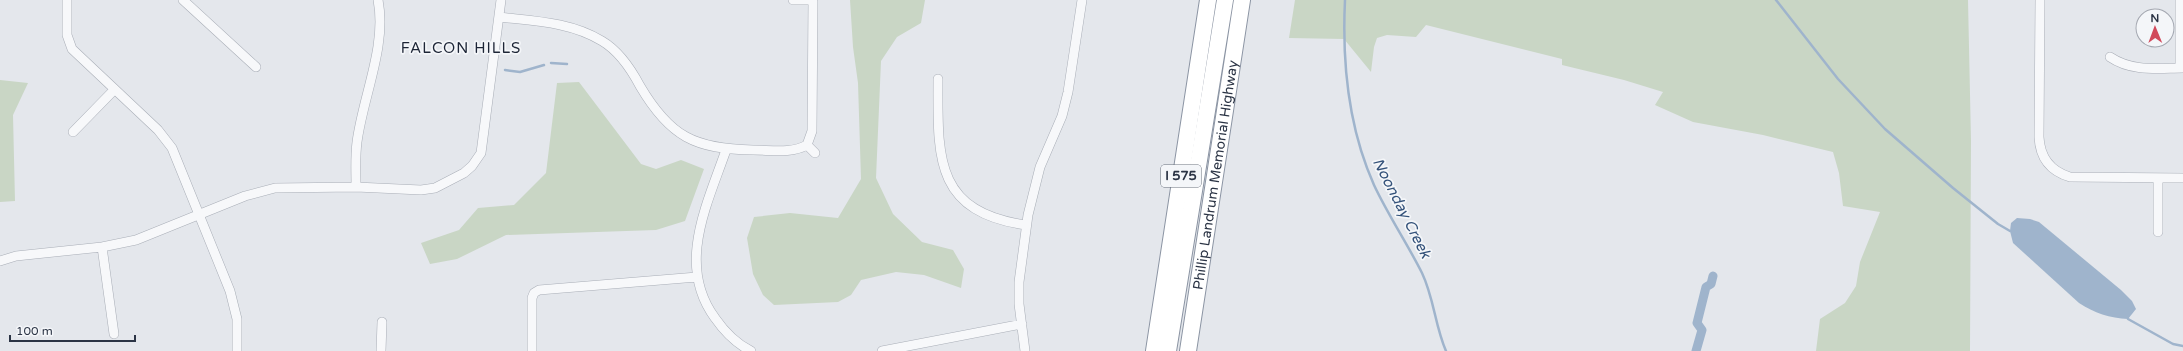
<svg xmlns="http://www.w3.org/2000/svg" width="2183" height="351" font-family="'Varela Round',sans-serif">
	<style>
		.green { fill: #c9d6c5 }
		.water { fill: #9fb4cc }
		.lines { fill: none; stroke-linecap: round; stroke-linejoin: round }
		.stream { stroke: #9fb4cc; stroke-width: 2.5 }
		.canal { stroke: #9fb4cc; stroke-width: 9 }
		.minor-casing { stroke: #a9aeb7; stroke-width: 10 }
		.motorway-casing { stroke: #8b94a3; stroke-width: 18 }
		.minor { stroke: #f7f8fa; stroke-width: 9 }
		.motorway { stroke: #fff; stroke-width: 16 }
		.labels { text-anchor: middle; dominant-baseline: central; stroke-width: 3.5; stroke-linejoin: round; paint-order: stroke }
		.shield { fill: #f4f6f9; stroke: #676e7b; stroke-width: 1 }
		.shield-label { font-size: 13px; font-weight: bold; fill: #2b3445 }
		.street-label { font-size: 14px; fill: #2b3445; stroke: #f4f6f9 }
		.neighbourhood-label { font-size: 15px; letter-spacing: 1px; fill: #1d2536; stroke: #f4f6f9 }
		.water-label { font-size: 15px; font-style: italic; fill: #34527a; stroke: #f4f6f9 }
	</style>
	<rect width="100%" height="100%" fill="#e4e7ec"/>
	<path class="green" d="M850,0H925L921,23L897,37L881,61L876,178L893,214L922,242L953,250L964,269L961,288L924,275L896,272L861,280L851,295L838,302L774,305L763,295L753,274L747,238L754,217L790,213L838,218L861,179L858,83L853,47Z
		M1295,0H1968L1971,141L1970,351H1816L1820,319L1845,303L1856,286L1860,262L1880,212L1843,206L1839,173L1833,152L1763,135L1693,122L1655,105L1663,92L1624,80L1562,65V59L1426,25L1416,37L1387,35L1377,38L1374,47L1371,72L1344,39L1289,38Z
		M0,80L28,83L13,115L15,201L0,202Z
		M579,82L641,164L656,169L681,160L704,169L685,221L656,230L506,235L457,259L430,264L421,243L459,230L478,208L514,205L546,173L557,83Z"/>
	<path class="water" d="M2017,218L2030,219L2039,222L2121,290L2132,301L2136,309L2128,319C2110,318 2094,313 2079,303L2013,243L2010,231L2011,223Z"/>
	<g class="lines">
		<path class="stream" d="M1345,0C1342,62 1348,127 1374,185C1388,215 1407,243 1422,273C1434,298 1435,326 1446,351
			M1776,0L1838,79L1885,129L1953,188L1998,224L2010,231
			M551,63L567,64
			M505,70L520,72L544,65
			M2128,319L2173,344L2183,346"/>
		<path class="canal" d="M1696,351L1702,330L1697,323L1706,287L1711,284L1713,276"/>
		<defs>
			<path id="minor" d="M67,0V35L72,49L158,130L172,148L230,291L237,319V351
				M183,0L256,67
				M793,0H813
				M2040,0L2039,137C2040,158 2050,171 2070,177L2183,178
				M499,17C534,21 571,22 602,41C619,51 631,69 640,86C670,137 695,149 753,150C771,150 791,154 807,145L812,131L813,0
				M2110,57C2132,72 2158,68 2183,68
				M2180,68V0
				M938,79C938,155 933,212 1026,225
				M73,132L114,90
				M807,145L815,153
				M726,150C707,205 676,265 715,318C724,331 737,344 751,351
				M356,187C356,172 355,157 357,142C363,96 387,46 378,0
				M2158,232V178
				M102,247L114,334
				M0,261L16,256L102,247L136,240L245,196L275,188L356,187L421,190L435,188L464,173L472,166L481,153L501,0
				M381,351L382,322
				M532,351V298L534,293L539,290L697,277
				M882,351L1022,324
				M1025,351L1019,304V282L1028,215L1040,167L1062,116L1068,92L1082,0"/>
			<g id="motorway">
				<path d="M1154,351L1208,0"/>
				<path d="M1168,351L1225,0"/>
				<path id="s1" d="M1188,351L1242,0"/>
			</g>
		</defs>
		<use href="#minor" class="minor-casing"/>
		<use href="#motorway" class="motorway-casing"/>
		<use href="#minor" class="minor"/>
		<use href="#motorway" class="motorway"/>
	</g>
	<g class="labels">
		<rect class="shield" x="1161" y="165" width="40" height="22" rx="3"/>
		<g class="shield-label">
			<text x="1181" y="176">I 575</text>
		</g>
		<g class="street-label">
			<text stroke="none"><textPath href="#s1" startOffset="178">Phillip Landrum Memorial Highway</textPath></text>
		</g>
		<g class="neighbourhood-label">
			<text x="461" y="48">FALCON HILLS</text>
		</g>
		<g class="water-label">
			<text transform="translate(1402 208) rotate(63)">Noonday Creek</text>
		</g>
	</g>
	<g transform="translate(2155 28) rotate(359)"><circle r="19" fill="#f4f6f9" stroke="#a4a8b1"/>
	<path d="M0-3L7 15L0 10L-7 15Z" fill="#d1495b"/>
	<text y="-6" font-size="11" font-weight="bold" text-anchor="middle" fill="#2b3445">N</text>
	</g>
	<path d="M10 335v6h125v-6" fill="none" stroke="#2b3445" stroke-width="2"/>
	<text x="16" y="335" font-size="12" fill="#2b3445" stroke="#f4f6f9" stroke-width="3" paint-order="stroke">100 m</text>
</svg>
